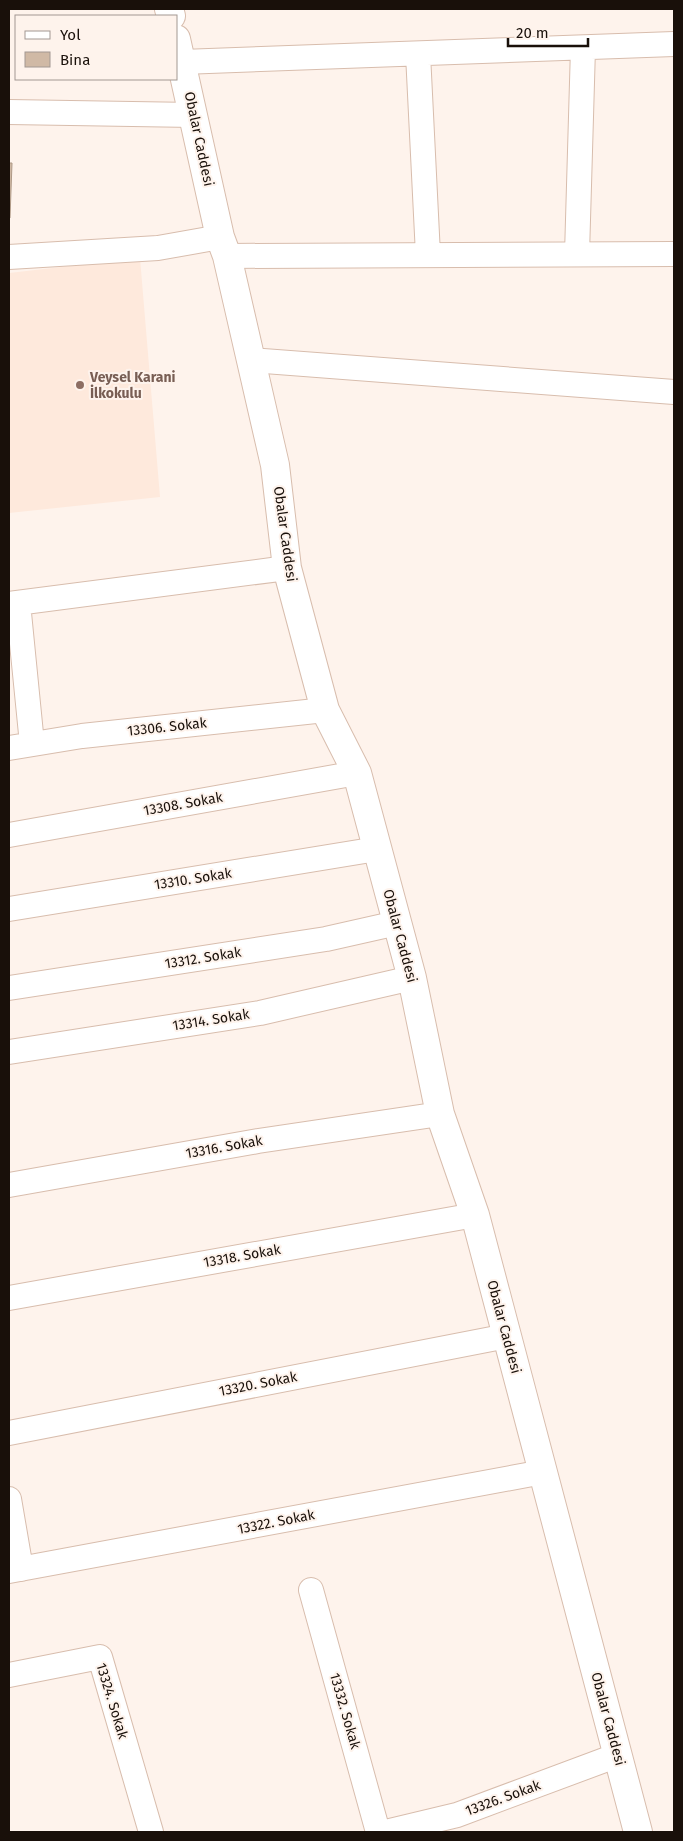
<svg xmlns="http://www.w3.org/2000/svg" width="683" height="1841" font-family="'Fira Sans',sans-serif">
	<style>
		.built { fill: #fee9dc }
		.building { fill: #d0b9a5; stroke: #af9986 }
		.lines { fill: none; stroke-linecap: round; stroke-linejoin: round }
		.street-casing { stroke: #d8bdad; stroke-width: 26 }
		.secondary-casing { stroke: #d8bdad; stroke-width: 30 }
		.street { stroke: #fff; stroke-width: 24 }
		.secondary { stroke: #fff; stroke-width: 28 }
		.education-dot { fill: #8d6e63; stroke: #fef3ec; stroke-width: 2 }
		.labels { text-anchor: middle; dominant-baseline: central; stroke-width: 4; stroke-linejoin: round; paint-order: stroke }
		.street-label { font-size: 14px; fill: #19100a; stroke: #fef3ec }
		.education-label { font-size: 14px; font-weight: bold; fill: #785e54; stroke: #fef3ec; text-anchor: start }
	</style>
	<rect width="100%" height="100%" fill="#fef3ec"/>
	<path class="built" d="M140,258L160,497L9,513V273Z"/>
	<path class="building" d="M9,163H12L10,218L9,217Z"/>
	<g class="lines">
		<defs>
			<path id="street" d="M418,54L428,255
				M182,62L674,44
				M9,112L194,115
				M577,254L583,48
				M227,256L674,254
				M9,257L158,248L220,237
				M251,360L674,392
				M18,603L32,744
				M9,604L287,568
				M9,748L82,736L325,710
				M9,835L357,773
				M9,909L377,849
				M9,988L326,939L397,923
				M9,1052L260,1013L412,978
				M9,1185L258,1141L440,1114
				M9,1298L475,1215
				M9,1433L507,1336
				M9,1499L21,1569
				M9,1571L543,1472
				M311,1590L378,1832
				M9,1675L100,1657L151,1832
				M386,1832L457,1815L618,1755"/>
			<path id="secondary" d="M169,9L171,16
				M176,39L220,237L227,256L275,465L287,568L325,710L357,773L412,978L440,1114L475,1215L638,1832"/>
		</defs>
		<use href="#street" class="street-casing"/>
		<use href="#secondary" class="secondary-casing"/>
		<use href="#street" class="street"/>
		<use href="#secondary" class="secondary"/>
	</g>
	<circle class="education-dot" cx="80" cy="385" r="5"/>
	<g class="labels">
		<g class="street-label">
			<text transform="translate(199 139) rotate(78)">Obalar Caddesi</text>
			<text transform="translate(285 534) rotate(82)">Obalar Caddesi</text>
			<text transform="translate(167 727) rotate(-6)">13306. Sokak</text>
			<text transform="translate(183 804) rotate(-10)">13308. Sokak</text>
			<text transform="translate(193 879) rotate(-9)">13310. Sokak</text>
			<text transform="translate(400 936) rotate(75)">Obalar Caddesi</text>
			<text transform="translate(203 958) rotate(-9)">13312. Sokak</text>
			<text transform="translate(211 1020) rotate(-9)">13314. Sokak</text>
			<text transform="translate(224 1147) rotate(-10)">13316. Sokak</text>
			<text transform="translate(242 1256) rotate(-10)">13318. Sokak</text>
			<text transform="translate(504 1327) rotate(75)">Obalar Caddesi</text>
			<text transform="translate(258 1384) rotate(-11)">13320. Sokak</text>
			<text transform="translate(276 1522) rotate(-11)">13322. Sokak</text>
			<text transform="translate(112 1701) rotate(73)">13324. Sokak</text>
			<text transform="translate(345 1711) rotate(74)">13332. Sokak</text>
			<text transform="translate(608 1719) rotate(75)">Obalar Caddesi</text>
			<text transform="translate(503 1798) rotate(-20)">13326. Sokak</text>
		</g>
		<g class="education-label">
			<text x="90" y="377">Veysel Karani<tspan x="90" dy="16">İlkokulu</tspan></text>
		</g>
	</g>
	<rect width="683" height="1841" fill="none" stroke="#19100a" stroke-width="20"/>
	<rect x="15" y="15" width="162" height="65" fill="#fef3ec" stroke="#a29892"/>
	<rect x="25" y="31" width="25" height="8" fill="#ffffff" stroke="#a29892"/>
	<text x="60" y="40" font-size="15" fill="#19100a">Yol</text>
	<rect x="25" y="52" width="25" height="15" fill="#d0b9a5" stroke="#a29892"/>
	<text x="60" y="65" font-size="15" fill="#19100a">Bina</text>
	<path d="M508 38v8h80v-8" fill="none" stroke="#19100a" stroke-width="2.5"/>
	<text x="516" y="38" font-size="15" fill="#19100a" stroke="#fef3ec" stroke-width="4" paint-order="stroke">20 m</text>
</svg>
